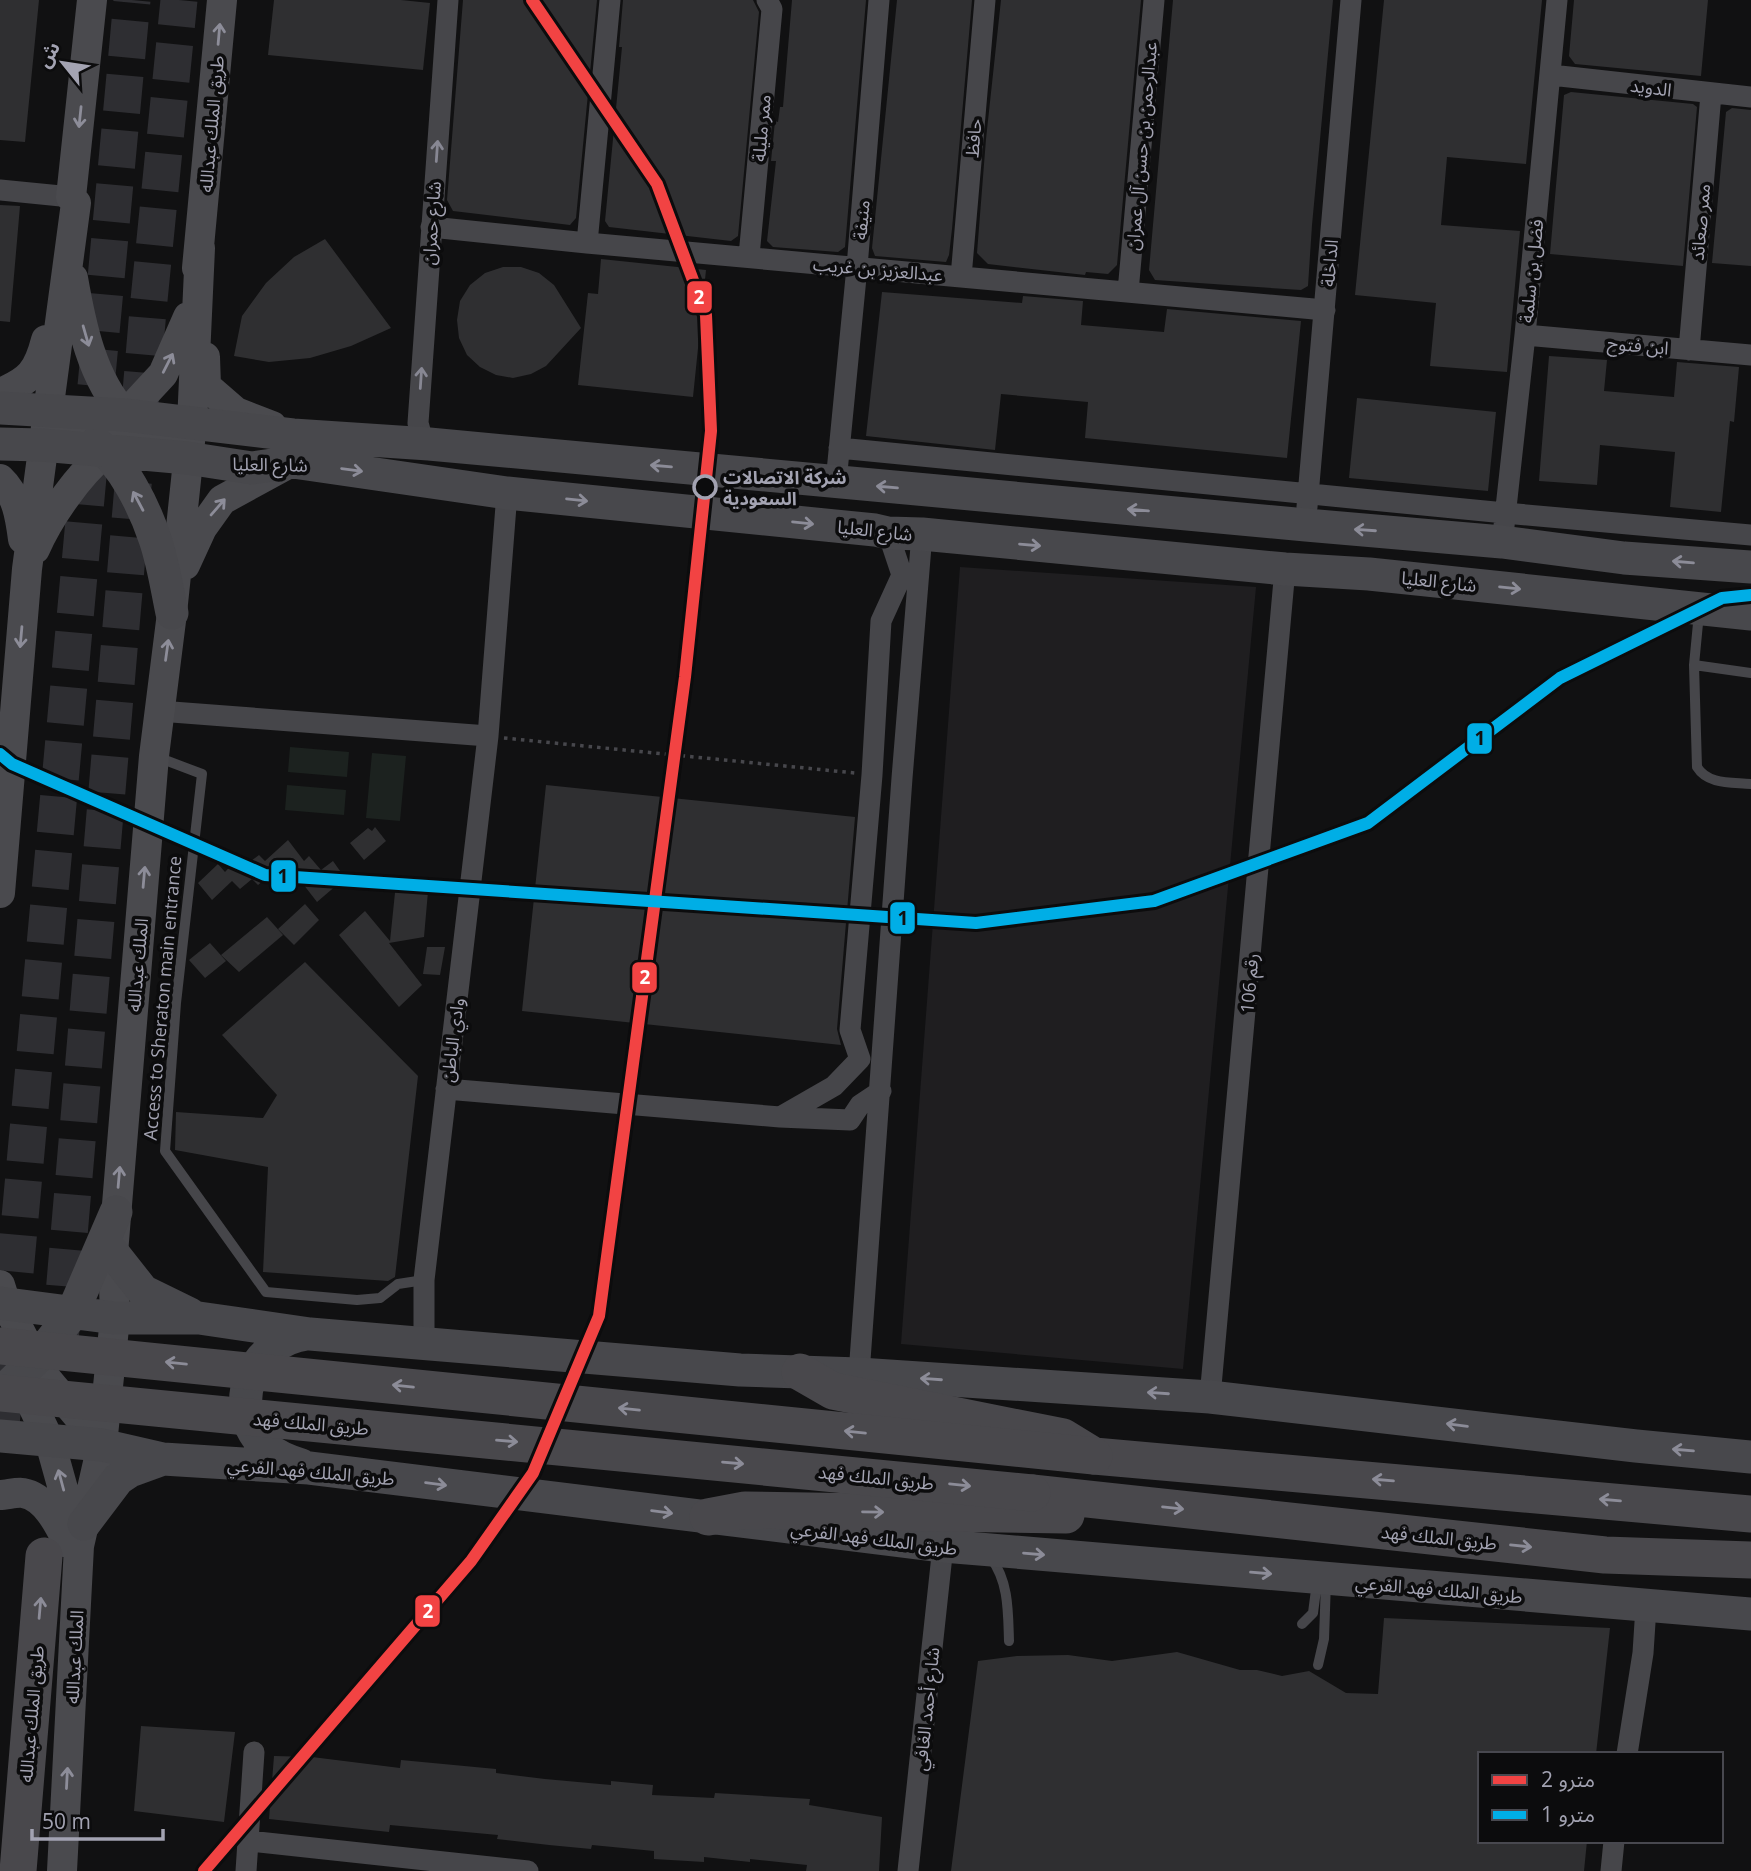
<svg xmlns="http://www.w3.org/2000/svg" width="1751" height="1871" font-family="'Open Sans','Noto Sans Arabic',sans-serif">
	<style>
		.built { fill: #1f1e20 }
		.green { fill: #1c221f }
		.building { fill: #2f2f31 }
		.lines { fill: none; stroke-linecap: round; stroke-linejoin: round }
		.highway-tunnel { stroke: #2e2e32; stroke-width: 37; stroke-dasharray: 37 18; stroke-linecap: butt }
		.path { stroke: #47474c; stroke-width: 3.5; stroke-dasharray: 3.5 5; stroke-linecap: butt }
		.lane { stroke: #46464a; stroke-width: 10 }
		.street { stroke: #46464a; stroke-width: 21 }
		.secondary { stroke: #4a4a4e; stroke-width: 30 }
		.primary { stroke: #48484c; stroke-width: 33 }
		.highway { stroke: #49484c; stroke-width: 37 }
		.highway-bridge { stroke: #49484c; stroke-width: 37 }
		.metro-1-casing { stroke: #0c0c0d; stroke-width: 18 }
		.metro-2-casing { stroke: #0c0c0d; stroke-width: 18 }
		.metro-1 { stroke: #f24343; stroke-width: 12 }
		.metro-2 { stroke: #00aee6; stroke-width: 12 }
		.oneway { stroke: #8d8d99 }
		.oneway2 { stroke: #878793 }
		.oneway3 { stroke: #8c8c98 }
		.stop-dot { fill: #0c0c0d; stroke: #a3a3b2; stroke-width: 3.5 }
		.labels { text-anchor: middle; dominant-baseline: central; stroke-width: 7; stroke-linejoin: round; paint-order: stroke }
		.street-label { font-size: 18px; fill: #a3a3b2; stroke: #0c0c0d }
		.stop-label { font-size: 18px; font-weight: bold; fill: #a3a3b2; stroke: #0c0c0d; text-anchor: start }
		.line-badge { stroke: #0c0c0d; stroke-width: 2.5 }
		.badge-label { font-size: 19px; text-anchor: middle; font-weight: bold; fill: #fff }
		.pale-badge-label { font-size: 19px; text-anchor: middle; font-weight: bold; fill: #111 }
	</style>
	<rect width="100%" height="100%" fill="#111112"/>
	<path class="built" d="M960,567L1256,587L1183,1369L901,1344Z"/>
	<path class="green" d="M290,747L349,752L347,777L288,772Z
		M372,753L406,756L400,821L366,818Z
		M287,785L346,790L344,815L285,810Z"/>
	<path class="building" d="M0,0H39L25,142L0,140Z
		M274,0H401L430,3L423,70L268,55Z
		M463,0H597L576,218L570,225L453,211L447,200Z
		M623,0H753L759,12L738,236L731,241L609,227L605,221L622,47H619Z
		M792,0H866L845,247L838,252L773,247L767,241L776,161H771L775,121L778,122L780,107H783Z
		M897,0H972L952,229L949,255L946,262L875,256L872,248Z
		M1001,0H1141L1117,265L1108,274L1086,272L1085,275L988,264L977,253L986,139Z
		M1173,0H1333L1312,225L1308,286L1301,290L1155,280L1149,270Z
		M1384,0H1542L1526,164L1447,157L1441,225L1520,231L1507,372L1430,366L1436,303L1355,295Z
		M1574,0H1708L1701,76L1575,64L1569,56Z
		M1571,92L1693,104L1697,107L1683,266L1550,254L1564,95Z
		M1732,108L1751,110V266L1712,263L1726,112Z
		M0,205L20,206L10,322L0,321Z
		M325,239L391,328L351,346L310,358L269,362L234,356L242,316L266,283L294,257Z
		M601,259L706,270L693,397L578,385L588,293L598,294Z
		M503,267H521L539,273L554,285L581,328L546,366L531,374L513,378L496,375L480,367L467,355L459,338L457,320L460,301L470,285L485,273Z
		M882,292L1022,303L1023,296L1083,301L1081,325L1164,332L1167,309L1301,321L1287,458L1085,438L1088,402L1001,394L995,450L866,436Z
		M1549,356L1607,360L1604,391L1674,397L1677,362L1739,367L1734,422L1730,421L1721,512L1670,507L1675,452L1600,445L1597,485L1539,481Z
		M1357,398L1496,412L1488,491L1349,478Z
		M546,785L855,817L837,1029L841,1045L522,1011Z
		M375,827L386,841L364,860L350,843L368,828L372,831Z
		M288,840L304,861L309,856L321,870L333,861L345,878L317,902L293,871L288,876L280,867L258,885L252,879L240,889L232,881L212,900L198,883L218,864L225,872L237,859L244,866L259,855L265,861Z
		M429,880L424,937L389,943L422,985L399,1007L339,935L365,911L390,941L396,883Z
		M305,904L319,920L294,945L278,929Z
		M267,917L283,935L239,972L221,955Z
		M210,943L226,961L205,978L189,960Z
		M427,947H445L440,975L423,974Z
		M305,962L418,1076L395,1277L388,1281L263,1272L268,1167L175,1150L176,1112L263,1118L277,1095L222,1035Z
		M1384,1618L1610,1628L1596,1754H1480V1841H1587L1584,1871H951L978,1661L1017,1656L1068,1655L1112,1661L1177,1652L1240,1670H1257L1282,1676L1309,1671L1346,1693L1378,1694Z
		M141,1726L235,1732L224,1822L134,1811Z
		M274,1756L312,1757L400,1768L401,1760L496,1769V1773L545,1779L611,1785V1781L653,1785L652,1795L714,1798L715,1793L810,1799L809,1805L882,1817L879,1871H806L807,1865L750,1859V1862L704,1857V1862L654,1859V1851L592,1845L591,1849L549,1845L497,1839L498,1835L390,1825L389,1832L269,1819Z"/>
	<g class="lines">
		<path class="highway-tunnel" d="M96,386L132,0
			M60,1341L148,310L179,0
			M0,1436L91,444"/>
		<path class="path" d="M504,738L855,773"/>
		<path class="lane" d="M1699,613L1694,665L1697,767C1708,785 1732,782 1751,784
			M1694,665L1751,673
			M157,757L202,774L176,1003L165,1151L266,1292L357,1300L380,1298L398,1284L424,1280
			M991,1558C1009,1582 1008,1612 1009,1641
			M1302,1624L1313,1613L1317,1582
			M1318,1665L1324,1639L1326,1581"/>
		<path class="street" d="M1551,75L1751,97
			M0,190L71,197
			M431,227L587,243L1325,310
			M587,243L610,0
			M749,256L772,9L767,0
			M961,277L985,0
			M1128,292L1154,0
			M1525,335L1751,355
			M1689,350L1711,94
			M429,444L421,434L418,423L448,0
			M839,448L1505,513L1751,535
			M836,482L857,267L879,0
			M1307,507L1351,0
			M1504,526L1525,335L1557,0
			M159,711L488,736
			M446,1089L780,1117L834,1086L860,1059L850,1030L872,775L881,621L902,575L888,533
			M780,1117L850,1120L860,1105L881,1091
			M424,1343V1280L488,736L507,493
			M859,1374L902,778L922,534
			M1210,1397L1285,569
			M1627,1754L1643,1653L1646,1607
			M249,1841L528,1871
			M246,1871L254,1752
			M908,1871L943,1546
			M1611,1871L1614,1841"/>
		<path class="secondary" d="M197,268L222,0
			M73,278C81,324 92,379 125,414C141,432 167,444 187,458
			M205,357L206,386L236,412L272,426
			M0,393C30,381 38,371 46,340
			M42,445L125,415L163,374L188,317
			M0,479C17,495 20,516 23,539
			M35,549C49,517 78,475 106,452C111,448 119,445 125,443
			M185,565L202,528L222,500L284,466
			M0,893L27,569L76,203L71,197L92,0
			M0,1285L6,1304L41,1372L102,1445
			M20,1379L50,1442L78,1543
			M0,1495C7,1495 16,1492 23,1493C46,1497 59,1525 68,1543
			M62,1871L79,1546L102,1445L115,1318L113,1253L154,756L172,613L192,423L200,248"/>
		<path class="primary" d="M0,408L125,415L293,435L429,444L1306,525L1502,542L1624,558L1751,567
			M96,443C123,464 144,506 155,539C163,562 167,589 172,613
			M0,444L42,445L187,458L252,468L293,462L507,493L875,530L888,533L922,534L1285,569L1369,574L1751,614
			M113,1253L143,1291L190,1314
			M0,1303L115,1318H199L310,1334L740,1370L859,1374L1210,1397L1636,1446L1751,1457
			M0,1394L39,1356L72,1314L116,1212
			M0,1436L102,1445L163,1459L309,1468L943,1546L1751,1614
			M301,1465C289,1461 276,1456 267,1448C223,1408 252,1341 307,1334
			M84,1524L118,1479L130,1471L163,1459"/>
		<path class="highway" d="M800,1372L833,1391L1063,1437L1094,1456L1751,1514
			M1032,1493L1605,1555L1751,1560
			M708,1517L745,1510L1066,1515
			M18,1871L44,1556"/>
		<path class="highway-bridge" d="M0,1346L1094,1456
			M0,1393L1032,1493"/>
		<defs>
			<path id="metro-1" d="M204,1871L471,1561L533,1473L599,1316L685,677L711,431L706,315L657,184L532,0"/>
			<path id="metro-2" d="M0,754L12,764L265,875L976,923L1154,901L1368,823L1560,678L1722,598L1751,595"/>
		</defs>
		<use href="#metro-1" class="metro-1-casing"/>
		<use href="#metro-2" class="metro-2-casing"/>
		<use href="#metro-1" class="metro-1"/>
		<use href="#metro-2" class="metro-2"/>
	</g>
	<defs><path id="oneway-shaft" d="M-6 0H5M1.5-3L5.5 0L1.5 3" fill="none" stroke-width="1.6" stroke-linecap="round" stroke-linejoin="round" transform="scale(1.75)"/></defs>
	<g class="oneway">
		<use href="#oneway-shaft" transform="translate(219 34) rotate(-85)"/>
		<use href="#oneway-shaft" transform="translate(80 117) rotate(96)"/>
		<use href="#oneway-shaft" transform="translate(86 336) rotate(74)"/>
		<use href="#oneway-shaft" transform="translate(168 363) rotate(-63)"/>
		<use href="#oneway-shaft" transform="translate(218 507) rotate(-49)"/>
		<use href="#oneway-shaft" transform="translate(21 637) rotate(95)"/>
		<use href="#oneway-shaft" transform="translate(167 650) rotate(-82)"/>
		<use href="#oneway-shaft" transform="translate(144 877) rotate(-85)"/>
		<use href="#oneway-shaft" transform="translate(119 1177) rotate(-85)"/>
		<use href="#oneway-shaft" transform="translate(61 1480) rotate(-105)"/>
		<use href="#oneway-shaft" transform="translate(67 1778) rotate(-87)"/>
	</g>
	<g class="oneway2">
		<use href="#oneway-shaft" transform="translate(437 151) rotate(-86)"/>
		<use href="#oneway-shaft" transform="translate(421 378) rotate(-86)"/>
	</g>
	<g class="oneway3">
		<use href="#oneway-shaft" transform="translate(661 466) rotate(-175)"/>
		<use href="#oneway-shaft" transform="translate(352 470) rotate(8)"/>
		<use href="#oneway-shaft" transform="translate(887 487) rotate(-175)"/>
		<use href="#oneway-shaft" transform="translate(577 500) rotate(6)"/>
		<use href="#oneway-shaft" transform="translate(138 501) rotate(-118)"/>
		<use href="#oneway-shaft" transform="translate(1138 510) rotate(-175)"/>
		<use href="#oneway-shaft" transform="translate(803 523) rotate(6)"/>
		<use href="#oneway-shaft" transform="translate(1365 530) rotate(-176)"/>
		<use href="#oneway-shaft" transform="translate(1030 545) rotate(5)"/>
		<use href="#oneway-shaft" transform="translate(1683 562) rotate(-175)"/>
		<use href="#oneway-shaft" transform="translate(1510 588) rotate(6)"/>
		<use href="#oneway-shaft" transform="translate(176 1363) rotate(-174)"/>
		<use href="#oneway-shaft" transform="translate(931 1379) rotate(-176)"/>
		<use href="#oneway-shaft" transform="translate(403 1386) rotate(-174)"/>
		<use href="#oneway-shaft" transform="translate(1158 1393) rotate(-176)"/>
		<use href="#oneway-shaft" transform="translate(629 1409) rotate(-174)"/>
		<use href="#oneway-shaft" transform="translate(1457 1425) rotate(-173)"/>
		<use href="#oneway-shaft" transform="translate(855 1432) rotate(-174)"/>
		<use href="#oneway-shaft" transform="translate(507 1441) rotate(5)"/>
		<use href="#oneway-shaft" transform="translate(1683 1450) rotate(-175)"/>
		<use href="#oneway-shaft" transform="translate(733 1463) rotate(5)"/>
		<use href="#oneway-shaft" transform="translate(1383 1480) rotate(-175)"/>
		<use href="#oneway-shaft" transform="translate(436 1484) rotate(7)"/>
		<use href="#oneway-shaft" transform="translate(960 1485) rotate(6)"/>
		<use href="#oneway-shaft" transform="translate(1610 1500) rotate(-175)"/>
		<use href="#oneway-shaft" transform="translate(1173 1508) rotate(6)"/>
		<use href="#oneway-shaft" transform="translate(662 1512) rotate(7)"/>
		<use href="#oneway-shaft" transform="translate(873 1512) rotate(1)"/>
		<use href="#oneway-shaft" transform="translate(1521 1546) rotate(6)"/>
		<use href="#oneway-shaft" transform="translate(1034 1554) rotate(5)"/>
		<use href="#oneway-shaft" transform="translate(1261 1573) rotate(5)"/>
		<use href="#oneway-shaft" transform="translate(40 1608) rotate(-85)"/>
	</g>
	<circle class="stop-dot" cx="705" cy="487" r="11"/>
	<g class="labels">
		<g class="street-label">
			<text transform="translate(1651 87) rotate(7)">الدويد</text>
			<text transform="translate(211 124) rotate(-85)">طريق الملك عبدالله</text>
			<text transform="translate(761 128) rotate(-85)">ممر مليلة</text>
			<text transform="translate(973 138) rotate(-85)">حافظ</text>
			<text transform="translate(1141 146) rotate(-85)">عبدالرحمن بن حسن آل عمران</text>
			<text transform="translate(861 220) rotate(-85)">منيفة</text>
			<text transform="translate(1700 222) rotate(-85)">ممر صعائد</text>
			<text transform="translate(431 223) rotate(-86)">شارع حمران</text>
			<text transform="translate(1329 263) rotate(-85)">الداخلة</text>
			<text transform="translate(878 269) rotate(5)">عبدالعزيز بن غريب</text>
			<text transform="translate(1531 271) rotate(-84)">فضل بن سلمة</text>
			<text transform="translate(1638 345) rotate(5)">ابن فتوح</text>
			<text transform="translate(270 464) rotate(1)">شارع العليا</text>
			<text transform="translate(875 530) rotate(6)">شارع العليا</text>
			<text transform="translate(1439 581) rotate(6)">شارع العليا</text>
			<text transform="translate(137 965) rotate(-85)">الملك عبدالله</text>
			<text transform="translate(1249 983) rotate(-85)">رقم 106</text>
			<text transform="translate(162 998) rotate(-85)">Access to Sheraton main entrance</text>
			<text transform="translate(452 1040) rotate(-83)">وادي الباطن</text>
			<text transform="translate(311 1423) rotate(5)">طريق الملك فهد</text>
			<text transform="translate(311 1471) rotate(5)">طريق الملك فهد الفرعي</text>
			<text transform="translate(876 1477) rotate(6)">طريق الملك فهد</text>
			<text transform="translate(1439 1537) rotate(6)">طريق الملك فهد</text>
			<text transform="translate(874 1538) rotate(7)">طريق الملك فهد الفرعي</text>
			<text transform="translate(1439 1589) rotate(5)">طريق الملك فهد الفرعي</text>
			<text transform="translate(74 1657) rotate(-87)">الملك عبدالله</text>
			<text transform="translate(926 1709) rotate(-84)">شارع أحمد الغافي</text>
			<text transform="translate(31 1714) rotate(-85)">طريق الملك عبدالله</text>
		</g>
		<g class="stop-label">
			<text x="723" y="477">شركة الاتصالات<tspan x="723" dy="21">السعودية</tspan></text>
		</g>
	</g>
	<g class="line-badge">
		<rect x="686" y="280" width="27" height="34" rx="7" fill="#f24343"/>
		<rect x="1466" y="722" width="27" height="33" rx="7" fill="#00aee6"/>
		<rect x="270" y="859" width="27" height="34" rx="7" fill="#00aee6"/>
		<rect x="889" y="901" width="27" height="34" rx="7" fill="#00aee6"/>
		<rect x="631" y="961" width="27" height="33" rx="7" fill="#f24343"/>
		<rect x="414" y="1594" width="27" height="34" rx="7" fill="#f24343"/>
	</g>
	<g class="badge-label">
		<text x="699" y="304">2</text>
		<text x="645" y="984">2</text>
		<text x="428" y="1618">2</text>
	</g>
	<g class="pale-badge-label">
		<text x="1480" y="745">1</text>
		<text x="283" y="883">1</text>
		<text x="903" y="925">1</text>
	</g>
	<rect x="1478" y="1752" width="245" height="91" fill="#0c0c0d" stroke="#48484f" stroke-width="2"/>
	<rect x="1492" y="1775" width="35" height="10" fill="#f24343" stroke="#48484f" stroke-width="2"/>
	<text x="1541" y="1787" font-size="21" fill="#a3a3b2">مترو 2</text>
	<rect x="1492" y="1810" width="35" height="10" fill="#00aee6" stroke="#48484f" stroke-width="2"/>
	<text x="1541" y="1822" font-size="21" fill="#a3a3b2">مترو 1</text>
	<g transform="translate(63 63) rotate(300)" stroke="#0c0c0d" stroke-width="5" paint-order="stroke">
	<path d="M0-5L12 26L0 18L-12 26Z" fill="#a3a3b2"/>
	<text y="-10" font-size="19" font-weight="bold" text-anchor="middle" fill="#a3a3b2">ش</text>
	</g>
	<path d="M32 1829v10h131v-10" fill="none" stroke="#a3a3b2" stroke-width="3.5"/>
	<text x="42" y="1829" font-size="21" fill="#a3a3b2" stroke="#0c0c0d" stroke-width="5" paint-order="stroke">50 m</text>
</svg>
